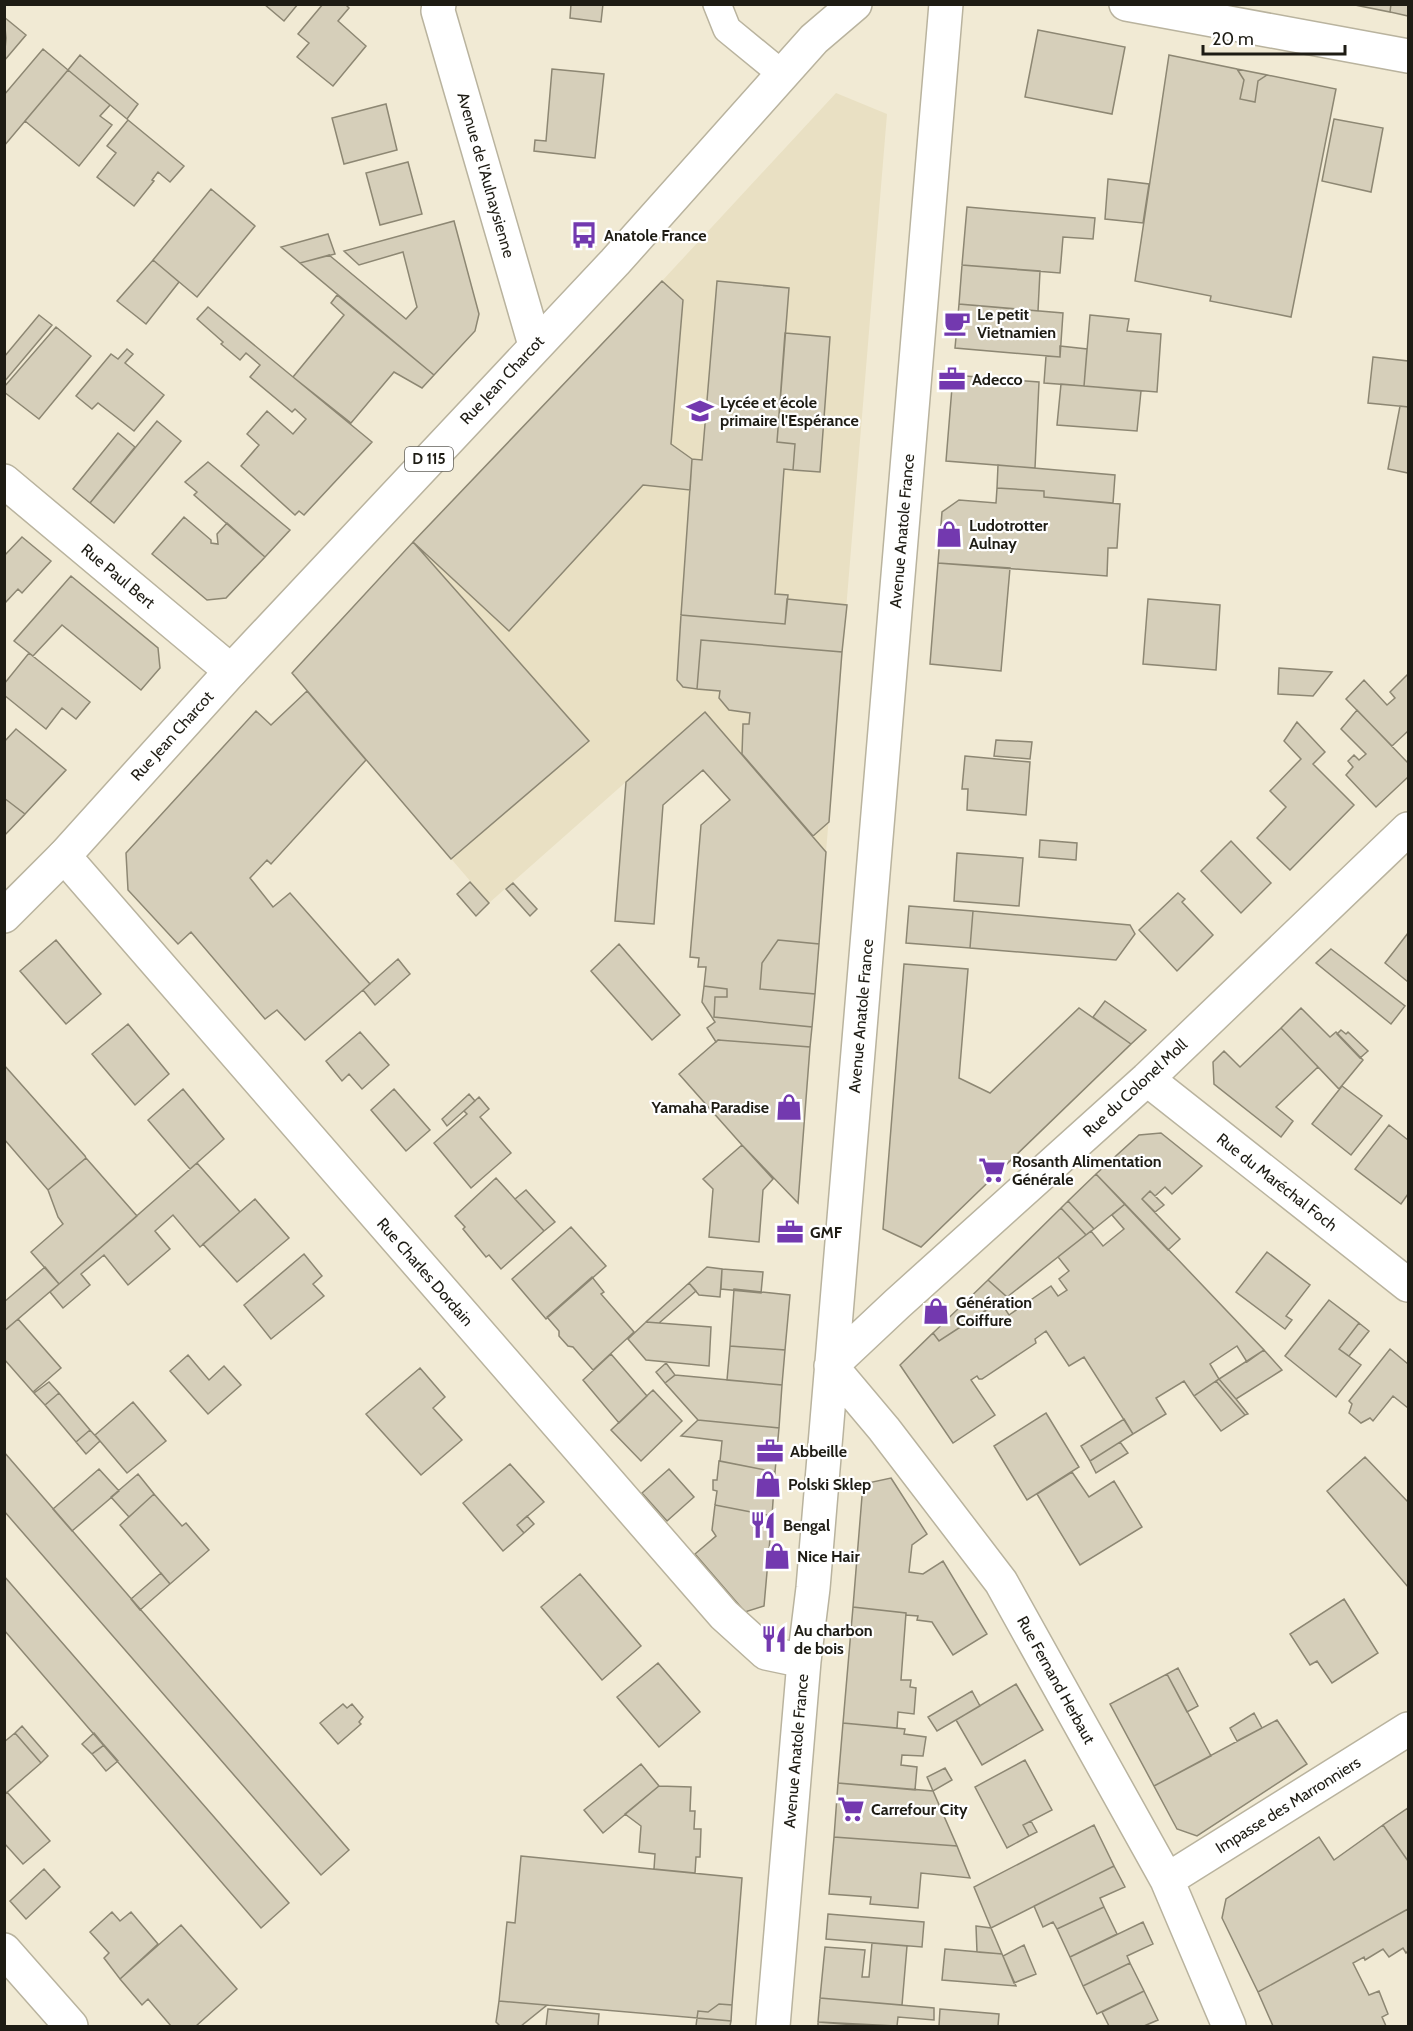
<svg xmlns="http://www.w3.org/2000/svg" width="1413" height="2031" font-family="Cabin,sans-serif">
	<style>
		.built { fill: #e9e0c3 }
		.building { fill: #d6cfba; stroke: #8d8773; stroke-width: 1.5 }
		.lines { fill: none; stroke-linecap: round; stroke-linejoin: round }
		.service-casing { stroke: #b9b39e; stroke-width: 30 }
		.minor-casing { stroke: #b9b39e; stroke-width: 36 }
		.primary-casing { stroke: #b9b39e; stroke-width: 36 }
		.service { stroke: #fff; stroke-width: 27 }
		.minor { stroke: #fff; stroke-width: 33 }
		.primary { stroke: #fff; stroke-width: 33 }
		.labels { text-anchor: middle; dominant-baseline: central; stroke-width: 4.5; stroke-linejoin: round; paint-order: stroke }
		.shield { fill: #fff; stroke: #62605a; stroke-width: 1.5 }
		.shield-label { font-size: 15px; font-weight: bold; fill: #1e1c14 }
		.street-label { font-size: 16px; fill: #1e1c14; stroke: #fff }
		.poi-label { font-size: 16px; font-weight: bold; fill: #1e1c14; stroke: #fff; text-anchor: start }
	</style>
	<rect width="100%" height="100%" fill="#f1ead4"/>
	<path class="built" d="M836,93L887,114L826,852L705,712L489,903L292,673L413,542L662,281Z"/>
	<path class="building" d="M264,4H298L284,21Z
		M323,4H345L349,8L338,21L366,46L333,86L297,57L309,43L298,34Z
		M571,4H603L601,22L570,18Z
		M1350,4H1391L1390,12Z
		M1391,4H1408V16L1390,12Z
		M4,17L26,35L4,61L6,38Z
		M1038,30L1125,47L1112,114L1025,97Z
		M43,49L68,70L4,146V95Z
		M80,55L138,104L127,119L68,70Z
		M1169,55L1237,69L1244,80L1240,99L1255,102L1258,81L1267,75L1336,89L1291,317L1210,301L1211,296L1135,281Z
		M552,69L604,74L595,158L534,151L535,140L546,141Z
		M1237,69L1267,75L1258,81L1255,102L1240,99L1244,80Z
		M68,70L110,105L100,116L112,125L79,166L25,121Z
		M386,104L397,150L344,164L332,118Z
		M1334,119L1383,128L1371,192L1322,181Z
		M128,120L184,166L170,182L158,172L152,180L154,181L134,206L97,177L116,153L107,146Z
		M408,162L422,214L380,225L366,173Z
		M1108,179L1149,184L1143,223L1105,219Z
		M211,189L255,226L197,297L153,260Z
		M967,207L1095,218L1093,239L1063,237L1060,273L962,265Z
		M454,221L479,314L475,331L434,375L300,263L329,255L406,319L417,307L403,252L359,265L344,251Z
		M328,234L335,254L300,263L281,247Z
		M153,260L179,282L146,324L117,301Z
		M962,265L1040,271L1038,311L959,304Z
		M662,281L683,300L671,444L692,459L690,490L643,485L509,631L413,542Z
		M717,281L789,288L777,442L795,444L793,470L784,469L775,594L788,595L785,624L681,615L692,459L702,460Z
		M337,295L434,375L422,388L394,372L351,423L293,377L344,315L331,303Z
		M959,304L1063,313L1060,357L955,348Z
		M208,307L372,442L304,515L299,511L295,515L241,466L259,445L247,434L267,411L293,434L306,419L295,409L292,412L250,377L260,365L246,353L240,360L221,344L223,342L197,319Z
		M39,315L52,325L4,382V357Z
		M1090,315L1129,319L1127,331L1161,334L1157,392L1084,386Z
		M56,327L91,356L39,419L4,392V387Z
		M785,333L830,337L820,472L793,470L795,444L777,442Z
		M1060,346L1087,349L1084,386L1044,383L1046,356L1060,357Z
		M127,349L133,354L125,363L164,395L134,431L98,403L92,409L76,396L111,354L118,359Z
		M1373,357L1408,361V407L1368,403Z
		M953,375L1039,382L1035,468L946,461Z
		M1061,384L1141,391L1137,431L1057,425Z
		M1400,406L1408,407V473L1388,469Z
		M157,421L181,441L114,523L90,503Z
		M118,433L135,447L90,503L73,489Z
		M208,462L290,530L265,557L194,495L197,492L185,482Z
		M998,465L1115,475L1113,503L1044,497V491L997,488Z
		M997,488L1044,491V497L1120,504L1117,548H1108L1107,576L938,563L942,512L959,500L996,503Z
		M184,517L211,540V543L218,544L217,534L227,523L265,557L226,598L207,600L152,554Z
		M22,537L51,561L22,593L18,589L4,604V556Z
		M413,542L589,741L451,859L292,673Z
		M938,563L1010,568L1001,671L930,664Z
		M71,576L158,648L160,668L141,690L62,625L33,656L14,641Z
		M787,599L847,605L842,652L701,640L697,689L683,687L677,680L681,615L785,624Z
		M1148,599L1220,605L1216,670L1143,664Z
		M701,640L842,652L829,822L813,836L742,754L743,724H749L750,713L729,710L719,698L720,691L697,689Z
		M29,653L90,702L76,719L62,708L46,729L4,695V684Z
		M1279,668L1332,672L1313,696L1278,694Z
		M1408,674V731L1392,746L1346,699L1364,680L1387,705L1395,698L1390,692Z
		M307,691L366,760L271,864L267,860L250,878L273,907L290,893L370,984L305,1040L277,1010L265,1019L191,932L178,944L128,890L126,853L256,711L271,725Z
		M1357,710L1408,763V777L1376,807L1346,775L1353,767L1348,761L1354,755L1359,760L1366,754L1341,729Z
		M705,712L826,852L819,944L778,940L762,963L760,989L815,994L812,1027L714,1017L715,997H727V989L704,986L706,967H698L699,958L690,957L701,825L730,800L703,770L663,805L654,924L615,921L626,782Z
		M1297,722L1325,752L1313,764L1354,805L1290,870L1257,838L1286,807L1270,791L1301,759L1284,741Z
		M16,729L66,770L25,814L4,798V742Z
		M996,740L1032,742L1030,759L994,756Z
		M965,756L1030,762L1026,815L967,810L968,789H962Z
		M4,798L25,814L4,836Z
		M1040,840L1077,843L1076,860L1039,857Z
		M1231,841L1271,883L1241,913L1201,871Z
		M957,853L1023,858L1019,906L954,901Z
		M470,882L489,903L476,916L457,894Z
		M513,883L537,909L530,916L506,889Z
		M1178,893L1185,899L1182,902L1213,935L1177,971L1139,930Z
		M909,906L973,911L970,948L906,943Z
		M973,911L1130,925L1135,934L1116,960L970,948Z
		M1408,933V982L1385,963Z
		M56,940L101,994L66,1024L20,971Z
		M778,940L819,944L815,994L760,989L762,963Z
		M619,944L680,1015L652,1040L591,971Z
		M1331,949L1405,1006L1391,1024L1316,963Z
		M398,959L410,974L375,1005L363,990Z
		M904,964L968,969L959,1078L990,1093L1079,1008L1131,1044L921,1247L883,1229Z
		M704,986L727,989V997H715L714,1017L812,1027L810,1047L718,1040L716,1042L707,1028L715,1022L702,1002Z
		M1105,1001L1146,1030L1131,1044L1093,1017Z
		M1301,1008L1330,1037L1336,1032L1363,1060L1339,1089L1281,1028Z
		M128,1024L169,1074L135,1105L92,1054Z
		M1281,1028L1318,1067L1276,1107L1293,1121L1281,1137L1214,1084L1213,1062L1224,1051L1240,1067Z
		M1341,1030L1346,1034L1348,1032L1368,1051L1360,1058L1337,1034Z
		M360,1032L389,1065L362,1089L349,1074L342,1081L326,1061Z
		M718,1040L810,1047L798,1203L742,1145L679,1074Z
		M4,1065L85,1156L86,1158L48,1190L4,1139Z
		M1342,1086L1382,1116L1351,1155L1312,1124Z
		M183,1089L224,1139L190,1169L148,1120Z
		M394,1089L430,1130L406,1151L371,1110Z
		M469,1094L475,1101L447,1126L442,1119Z
		M479,1097L489,1109L480,1117L511,1153L471,1188L434,1143L467,1114L464,1111Z
		M1389,1125L1408,1140V1194L1401,1204L1355,1169Z
		M1161,1133L1202,1166L1172,1194L1165,1187L1155,1196L1150,1191L1142,1199L1180,1239L1168,1250L1096,1174L1139,1135Z
		M742,1145L773,1179L763,1190L759,1242L709,1237L713,1189L703,1179Z
		M86,1158L137,1216L59,1284L31,1252L63,1224L58,1217L48,1190Z
		M197,1163L240,1212L200,1247L173,1215L155,1231L170,1249L128,1285L104,1255L81,1274L90,1285L63,1308L50,1292Z
		M1096,1174L1125,1204L1094,1229L1068,1201Z
		M496,1178L544,1231L501,1269L489,1255L486,1257L463,1229L465,1227L455,1216Z
		M526,1190L555,1222L544,1231L515,1199Z
		M1150,1191L1164,1205L1155,1212L1142,1199Z
		M255,1199L289,1238L237,1282L203,1244Z
		M1068,1201L1094,1229L1086,1235L1061,1208Z
		M1125,1204L1264,1350L1247,1362L1237,1346L1210,1364L1219,1379L1194,1396L1184,1381L1156,1398L1166,1414L1133,1434L1084,1357L1069,1366L1046,1331L1035,1339L1036,1343L982,1379H979L977,1376L971,1380L995,1415L953,1443L900,1365L933,1333L939,1341L1000,1301L1009,1315L1051,1286L1058,1296L1067,1290L1059,1279L1069,1271L1058,1257L1091,1231L1103,1246L1124,1229L1112,1215Z
		M1061,1208L1086,1235L1007,1297L988,1280Z
		M571,1227L606,1266L546,1319L512,1279Z
		M1267,1252L1310,1285L1286,1316L1292,1320L1285,1329L1236,1292Z
		M304,1254L322,1276L313,1284L324,1296L271,1339L244,1305Z
		M45,1267L59,1284L4,1331V1302Z
		M707,1267L722,1269L720,1297L699,1295L689,1283Z
		M722,1269L763,1272L761,1293L721,1289Z
		M592,1277L604,1292L601,1294L634,1332L593,1370L573,1347L568,1346L559,1336V1331L547,1317Z
		M988,1280L1007,1297L939,1341L933,1333Z
		M689,1283L696,1291L659,1323L646,1322Z
		M734,1289L790,1295L785,1350L730,1346Z
		M1329,1300L1359,1323L1339,1349L1361,1365L1336,1397L1285,1356Z
		M18,1319L61,1368L33,1392L4,1359V1331Z
		M646,1322L711,1327L709,1366L646,1360L628,1339Z
		M1359,1323L1369,1331L1349,1356L1339,1349Z
		M730,1346L785,1350L782,1385L727,1380Z
		M1390,1349L1408,1364V1408L1393,1396L1373,1421L1370,1418L1361,1423L1349,1413L1352,1404L1349,1401Z
		M1264,1350L1282,1370L1236,1399L1219,1379Z
		M611,1354L647,1396L619,1423L583,1380Z
		M188,1355L209,1380L224,1366L241,1385L208,1414L170,1371Z
		M666,1363L675,1375L665,1383L656,1372Z
		M420,1368L445,1397L433,1408L462,1440L421,1475L366,1414Z
		M675,1375L782,1385L779,1428L698,1420L665,1383Z
		M1219,1379L1236,1399L1248,1414L1245,1415L1216,1381Z
		M1216,1381L1245,1415L1221,1431L1194,1396Z
		M49,1382L59,1393L45,1405L34,1393Z
		M653,1390L682,1421L641,1461L611,1430Z
		M59,1393L90,1430L76,1442L45,1405Z
		M133,1402L166,1441L127,1473L95,1435Z
		M1046,1413L1079,1467L1027,1500L994,1446Z
		M1124,1419L1133,1434L1090,1461L1081,1446Z
		M698,1420L779,1428L775,1472L720,1461L722,1441L681,1436Z
		M90,1430L100,1441L86,1454L76,1442Z
		M1120,1442L1128,1453L1096,1473L1090,1461Z
		M4,1452L349,1850L321,1875L4,1511Z
		M1365,1457L1408,1502V1587L1327,1491Z
		M719,1461L775,1472L772,1516L715,1505L717,1491L713,1490V1480H717Z
		M510,1464L544,1502L517,1525L524,1533L503,1551L463,1503Z
		M99,1469L119,1491L72,1531L53,1509Z
		M669,1469L694,1497L667,1521L642,1493Z
		M1072,1472L1089,1497L1114,1481L1142,1527L1080,1565L1037,1494Z
		M138,1474L154,1494L129,1517L111,1497Z
		M891,1478L927,1534L912,1545L909,1572L923,1574L943,1561L987,1634L953,1655L932,1622L917,1620L918,1616L906,1615V1613L853,1607L863,1484Z
		M154,1494L182,1526L186,1523L209,1550L170,1584L120,1525Z
		M715,1505L772,1516L764,1606L745,1612L695,1554L716,1536L712,1530Z
		M527,1516L534,1524L524,1533L517,1525Z
		M161,1573L170,1584L140,1610L131,1599Z
		M580,1574L641,1646L602,1680L541,1607Z
		M4,1576L289,1903L261,1928L4,1630Z
		M1344,1599L1378,1653L1332,1683L1317,1661L1310,1665L1290,1634Z
		M853,1607L906,1613L901,1680H911L910,1687L916,1688L914,1714L898,1712L897,1728L843,1723Z
		M658,1663L700,1712L659,1747L617,1697Z
		M1178,1668L1198,1706L1187,1712L1167,1674Z
		M1167,1674L1211,1756L1154,1786L1110,1704Z
		M1016,1684L1043,1730L982,1765L956,1720Z
		M972,1691L980,1706L937,1731L928,1717Z
		M343,1704L347,1708L352,1704L363,1717L359,1722L361,1724L338,1744L320,1723Z
		M1254,1713L1262,1728L1237,1741L1230,1728Z
		M1277,1720L1307,1764L1197,1836L1177,1829L1154,1786Z
		M843,1723L905,1729L904,1734L926,1737L923,1756L902,1755L901,1765L917,1767L915,1790L838,1783Z
		M22,1726L48,1756L41,1763L15,1733Z
		M15,1733L41,1763L4,1795V1742Z
		M94,1733L104,1745L92,1754L82,1744Z
		M104,1745L118,1761L106,1771L92,1754Z
		M1025,1760L1052,1810L1023,1825L1029,1836L1007,1848L975,1787Z
		M641,1764L659,1786L603,1833L584,1810Z
		M945,1768L952,1780L933,1791L927,1777Z
		M838,1783L933,1791L957,1846L834,1837Z
		M659,1786L691,1787L690,1811H695L694,1829H701L700,1857H696L695,1873L654,1869L655,1854L639,1852L641,1826L625,1814Z
		M7,1792L50,1841L23,1864L4,1843V1795Z
		M1408,1808V1861L1383,1825Z
		M1031,1821L1037,1832L1029,1836L1023,1825Z
		M1094,1825L1114,1866L991,1928L974,1887Z
		M1383,1825L1408,1861V1909L1258,1992L1222,1918L1226,1899L1319,1837L1334,1860Z
		M834,1837L957,1846L970,1878L921,1873L918,1908L870,1904L871,1897L829,1894Z
		M521,1856L742,1878L732,2005L719,2004L708,2012L698,2011L697,2018L499,2001L507,1922L515,1923Z
		M1114,1866L1125,1887L1100,1898L1104,1907L1057,1929L1053,1922L1043,1927L1034,1906Z
		M44,1869L60,1887L26,1919L10,1901Z
		M1104,1907L1117,1934L1070,1957L1057,1929Z
		M1408,1909V1951L1406,1953L1403,1948L1389,1957L1383,1949L1365,1960L1364,1957L1353,1963L1369,1995L1379,1991L1388,2014L1382,2017L1386,2026H1273L1258,1992Z
		M112,1912L120,1921L131,1912L158,1944L120,1979L104,1958L109,1953L90,1932Z
		M828,1914L924,1922L922,1947L826,1939Z
		M1143,1922L1153,1944L1127,1956L1130,1963L1083,1986L1070,1957Z
		M181,1925L237,1989L196,2026H171L148,1999L142,2005L120,1979Z
		M976,1926L991,1928L1002,1954L977,1952Z
		M872,1943L907,1946L902,2005L820,1998L825,1947L865,1950L862,1977H869Z
		M1024,1945L1036,1974L1014,1983L1003,1956Z
		M945,1949L1002,1954L1016,1986L942,1980Z
		M1130,1963L1144,1991L1097,2014L1083,1986Z
		M1144,1991L1158,2020L1144,2026H1109L1102,2012Z
		M820,1998L934,2008V2020L898,2017L897,2026L818,2022Z
		M499,2001L547,2005L521,2026H500L496,2022Z
		M719,2004L732,2005L731,2021L697,2018L698,2011L708,2012Z
		M548,2009L599,2014L598,2026H546Z
		M940,2009L999,2014L998,2026H939Z
		M697,2018L731,2021L730,2026H696Z
		M818,2022L868,2026H818Z"/>
	<g class="lines">
		<defs>
			<path id="service" d="M717,4L727,29L783,75"/>
			<path id="minor" d="M439,4L438,11L535,345
				M1126,4L1408,56
				M4,481L231,671
				M64,856L724,1615L766,1653L804,1661
				M1147,1079L1408,1285
				M831,1366L897,1304L1147,1079L1408,829
				M831,1366L884,1429L1001,1582L1167,1880L1229,2026
				M1167,1880L1408,1729
				M4,1950L71,2026
				M773,2026L804,1661L813,1588L946,4"/>
			<path id="primary" d="M4,916L64,856L231,671L615,262L814,39L855,4"/>
		</defs>
		<use href="#service" class="service-casing"/>
		<use href="#minor" class="minor-casing"/>
		<use href="#primary" class="primary-casing"/>
		<use href="#service" class="service"/>
		<use href="#minor" class="minor"/>
		<use href="#primary" class="primary"/>
	</g>
	<defs>
		<symbol id="bus-bare" viewBox="-9 -9 18 18"><path d="M-5-6H5V4H4V6H2V4H-2V6H-4V4H-5ZM-3.5-4V0h7V-4ZM-3.5 1.2v1.5H-2V1.2ZM2 1.2v1.5H3.5V1.2Z" fill="#7339af" stroke="#fff" stroke-width="2.5" paint-order="stroke"/></symbol>
		<symbol id="cafe-bare" viewBox="-9 -9 18 18"><path d="M-5.5-4.5H6V0H3Q3 3.5 0 3.5H-2.5Q-5.5 3.5-5.5 0ZM3-3.2v2h1.7v-2ZM-6 4.5H4V6H-6Z" fill="#7339af" stroke="#fff" stroke-width="2.5" paint-order="stroke"/></symbol>
		<symbol id="office-bare" viewBox="-9 -9 18 18"><path d="M-6-3h4V-5.5h4V-3h4V5H-6ZM-1-4.5V-3h2v-1.5ZM-6 0V1H6V0Z" fill="#7339af" stroke="#fff" stroke-width="2.5" paint-order="stroke"/></symbol>
		<symbol id="school-bare" viewBox="-9 -9 18 18"><path d="M0-5L7-2L0 1L-7-2ZM-4 1L0 2.5L4 1V4Q0 6-4 4Z" fill="#7339af" stroke="#fff" stroke-width="2.5" paint-order="stroke"/></symbol>
		<symbol id="shop-bare" viewBox="-9 -9 18 18"><path d="M-5-2.5h2.3a2.7 3.5 0 0 1 5.4 0H5L5.5 6h-11ZM-1.5-2.5h3a1.5 2.3 0 0 0-3 0Z" fill="#7339af" stroke="#fff" stroke-width="2.5" paint-order="stroke"/></symbol>
		<symbol id="supermarket-bare" viewBox="-9 -9 18 18"><path d="M-6-5.5h2.5l.6 2H6L4.5 2H-2.5L-4.4-4H-6ZM-1.5 3.2a1.3 1.3 0 1 0 .1 0ZM3 3.2a1.3 1.3 0 1 0 .1 0Z" fill="#7339af" stroke="#fff" stroke-width="2.5" paint-order="stroke"/></symbol>
		<symbol id="restaurant-bare" viewBox="-9 -9 18 18"><path d="M-5-6h1v4h1v-4h1v4h1v-4h1v5L-1.5 .5V6h-2V.5L-5-1ZM5-6V6H3V1.5H1.5Q1.5-4 5-6Z" fill="#7339af" stroke="#fff" stroke-width="2.5" paint-order="stroke"/></symbol>
	</defs>
	<g fill-rule="evenodd">
		<use href="#bus-bare" x="565" y="216" width="38" height="38"/>
		<use href="#cafe-bare" x="938" y="304" width="38" height="38"/>
		<use href="#office-bare" x="933" y="360" width="38" height="38"/>
		<use href="#school-bare" x="681" y="392" width="38" height="38"/>
		<use href="#shop-bare" x="930" y="515" width="38" height="38"/>
		<use href="#shop-bare" x="770" y="1088" width="38" height="38"/>
		<use href="#supermarket-bare" x="973" y="1151" width="38" height="38"/>
		<use href="#office-bare" x="771" y="1213" width="38" height="38"/>
		<use href="#shop-bare" x="917" y="1292" width="38" height="38"/>
		<use href="#office-bare" x="751" y="1432" width="38" height="38"/>
		<use href="#shop-bare" x="749" y="1465" width="38" height="38"/>
		<use href="#restaurant-bare" x="744" y="1506" width="38" height="38"/>
		<use href="#shop-bare" x="758" y="1537" width="38" height="38"/>
		<use href="#restaurant-bare" x="755" y="1620" width="38" height="38"/>
		<use href="#supermarket-bare" x="832" y="1790" width="38" height="38"/>
	</g>
	<g class="labels">
		<rect class="shield" x="405" y="447" width="48" height="24" rx="4.5"/>
		<g class="shield-label">
			<text x="429" y="459">D 115</text>
		</g>
		<g class="street-label">
			<text transform="translate(486 175) rotate(74)">Avenue de l'Aulnaysienne</text>
			<text transform="translate(502 380) rotate(-47)">Rue Jean Charcot</text>
			<text transform="translate(902 531) rotate(-85)">Avenue Anatole France</text>
			<text transform="translate(118 576) rotate(40)">Rue Paul Bert</text>
			<text transform="translate(172 736) rotate(-48)">Rue Jean Charcot</text>
			<text transform="translate(861 1016) rotate(-85)">Avenue Anatole France</text>
			<text transform="translate(1135 1088) rotate(-43)">Rue du Colonel Moll</text>
			<text transform="translate(1277 1182) rotate(38)">Rue du Maréchal Foch</text>
			<text transform="translate(425 1272) rotate(49)">Rue Charles Dordain</text>
			<text transform="translate(1056 1680) rotate(61)">Rue Fernand Herbaut</text>
			<text transform="translate(796 1751) rotate(-85)">Avenue Anatole France</text>
			<text transform="translate(1288 1805) rotate(-32)">Impasse des Marronniers</text>
		</g>
		<g class="poi-label">
			<text x="604" y="235">Anatole France</text>
			<text x="977" y="314">Le petit<tspan x="977" dy="18">Vietnamien</tspan></text>
			<text x="972" y="379">Adecco</text>
			<text x="720" y="402">Lycée et école<tspan x="720" dy="18">primaire l'Espérance</tspan></text>
			<text x="969" y="525">Ludotrotter<tspan x="969" dy="18">Aulnay</tspan></text>
			<text x="769" y="1107" text-anchor="end">Yamaha Paradise</text>
			<text x="1012" y="1161">Rosanth Alimentation<tspan x="1012" dy="18">Générale</tspan></text>
			<text x="810" y="1232">GMF</text>
			<text x="956" y="1302">Génération<tspan x="956" dy="18">Coiffure</tspan></text>
			<text x="790" y="1451">Abbeille</text>
			<text x="788" y="1484">Polski Sklep</text>
			<text x="783" y="1525">Bengal</text>
			<text x="797" y="1556">Nice Hair</text>
			<text x="794" y="1630">Au charbon<tspan x="794" dy="18">de bois</tspan></text>
			<text x="871" y="1809">Carrefour City</text>
		</g>
	</g>
	<rect width="1413" height="2031" fill="none" stroke="#1e1c14" stroke-width="12"/>
	<path d="M1203 45v9h142v-9" fill="none" stroke="#1e1c14" stroke-width="3"/>
	<text x="1212" y="45" font-size="18" fill="#1e1c14" stroke="#ffffff" stroke-width="4.5" paint-order="stroke">20 m</text>
</svg>
